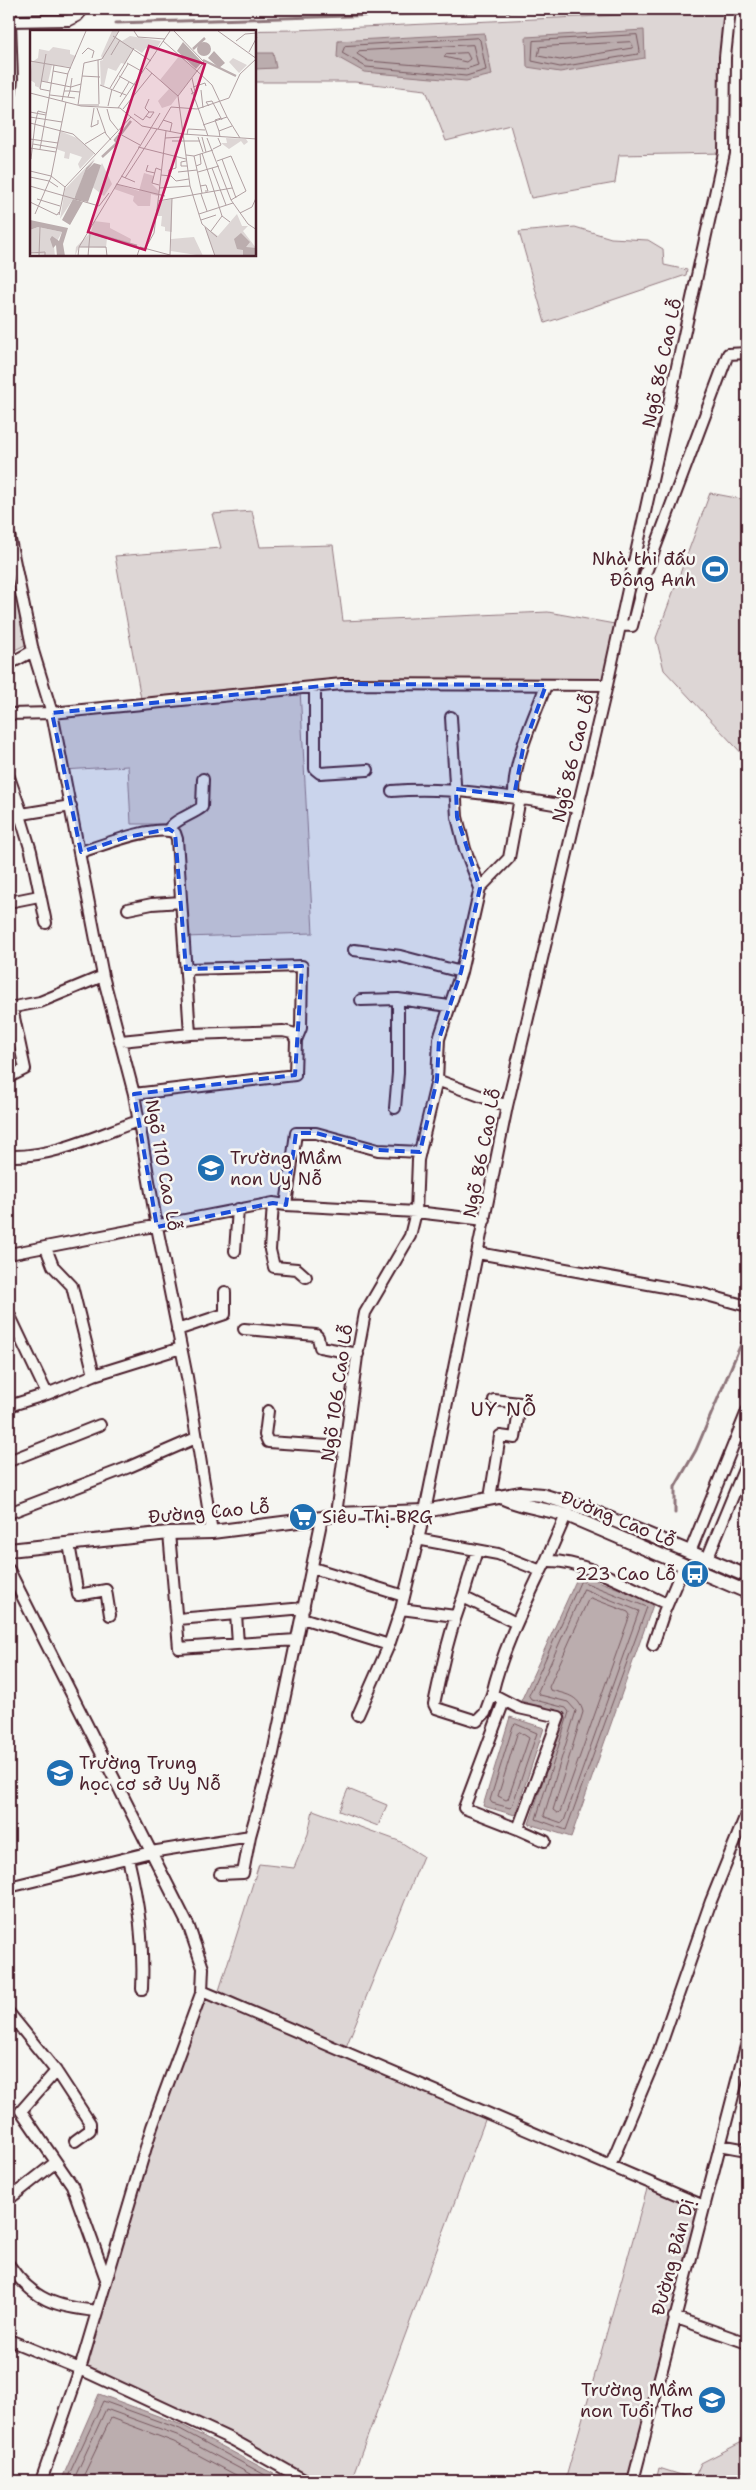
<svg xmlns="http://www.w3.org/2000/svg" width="756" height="2490" font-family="'Shantell Sans',sans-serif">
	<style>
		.green { fill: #ddd6d5; stroke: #947a80 }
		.water { fill: #bbadae; stroke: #8e747a }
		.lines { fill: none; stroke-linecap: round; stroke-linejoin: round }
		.shore { stroke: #77585f; stroke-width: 1 }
		.stream { stroke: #8e747a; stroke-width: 3 }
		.minor-casing { stroke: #4a1f2b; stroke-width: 14 }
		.major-casing { stroke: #4a1f2b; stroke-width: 16 }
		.minor { stroke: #f6f6f2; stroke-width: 10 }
		.major { stroke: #f6f6f2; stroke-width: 12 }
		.marked { fill: #1d4ed8; fill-opacity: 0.2; stroke: #1d4ed8; stroke-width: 4; stroke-dasharray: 10 6; stroke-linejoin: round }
		.labels { text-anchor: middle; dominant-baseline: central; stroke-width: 5; stroke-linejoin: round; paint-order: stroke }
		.street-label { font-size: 18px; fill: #4a1f2b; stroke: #f6f6f2 }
		.poi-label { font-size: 18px; fill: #4a1f2b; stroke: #f6f6f2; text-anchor: end }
		.quarter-label { font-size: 20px; letter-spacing: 1px; fill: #4a1f2b; stroke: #f6f6f2 }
		.inset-river { fill: none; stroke: #bbadae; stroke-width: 2.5 }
		.inset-road { fill: none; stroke: #b1a0a2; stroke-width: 1 }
		.view { fill: #c2185b; fill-opacity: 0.15; stroke: #c2185b; stroke-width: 2.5 }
		.inset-edge { fill: none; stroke: #4a1f2b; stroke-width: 2.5 }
	</style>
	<rect width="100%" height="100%" fill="#f6f6f2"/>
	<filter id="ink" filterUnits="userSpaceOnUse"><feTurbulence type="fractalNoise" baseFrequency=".02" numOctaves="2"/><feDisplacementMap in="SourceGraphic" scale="10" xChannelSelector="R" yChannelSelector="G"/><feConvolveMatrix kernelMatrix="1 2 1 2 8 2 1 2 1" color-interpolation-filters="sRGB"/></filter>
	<g filter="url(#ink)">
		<path class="green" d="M730,10L724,153L619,155L615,183L531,198L510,125L446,141L426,90L355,82H255V31H211L297,30Z
			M575,227L611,238L648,240L663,249L664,265L687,270L686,275L545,323L519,232Z
			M710,493L747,500V759L664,670L656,638Z
			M252,511L260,547L333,545L343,621L548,612L620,625L607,685L300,689L313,933L184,937L172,824H131L128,766L64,770L57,712L142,704L115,556L221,548L212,514Z
			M9,535L31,642L9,653Z
			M348,1789L387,1805L378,1826L339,1811Z
			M313,1810L399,1841L423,1856L344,2052L488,2112L351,2481H306L80,2369L202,1991L217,1997L259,1864L294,1868L308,1834Z
			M649,2182L704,2206L633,2481H565Z
			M742,2442L747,2443V2481H656L659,2468L694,2479L701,2463Z"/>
		<path class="water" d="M644,30L645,58L560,72L527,67L526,37Z
			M484,33L492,75L466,81L364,72L337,57L338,41Z
			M255,53H273L276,68L255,69Z
			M579,1574L654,1602L571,1837L529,1824L565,1713L521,1701Z
			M510,1717L544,1728L515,1815L483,1806Z
			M99,2394L182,2425L287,2481H61Z"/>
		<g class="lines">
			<path class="shore" d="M637,35L640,51L638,54L560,67L532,61L533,41Z
				M478,38L480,40L486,70L466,76L366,67L342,53L345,46Z
				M631,42L633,46L632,48L560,60L538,56L540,47Z
				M473,45L478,65L466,69L368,61L357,54L359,51Z
				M467,53L470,59L466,62L444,57L446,54Z
				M581,1581L647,1607L566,1830L536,1819L569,1712L566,1708L531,1699L529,1696Z
				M584,1589L639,1611L564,1821L562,1823L545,1817L544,1815L576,1711L568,1702L540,1695L538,1692Z
				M591,1598L628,1612L630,1615L560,1812L557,1813L553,1810L583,1712C579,1695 565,1694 550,1690L549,1687L588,1600Z
				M516,1724L537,1733L512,1806L510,1808L492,1803L490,1800L513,1726Z
				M520,1732L529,1738L508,1799L506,1800L498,1796L517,1734Z
				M66,2481L103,2401L180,2429L276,2481
				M73,2481L106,2409L177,2435L263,2481
				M81,2481L111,2418L174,2442L247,2481"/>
			<path class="stream" d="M116,23L579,9
				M675,1513V1487L696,1450L747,1330"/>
			<defs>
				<path id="minor" d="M9,21L69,20L77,16L83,9
					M9,104L12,80L10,21
					M9,535L33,651
					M620,625L632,626L646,572L728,354L747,353
					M9,664L33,651L52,713L103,976L134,1094L157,1227L187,1377L212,1532
					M315,688V769L320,773L368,770
					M9,714L52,713L342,684L607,685
					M451,717L457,817L465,849L480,888
					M9,777L22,814
					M392,791C456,786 516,798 578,808
					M514,796C513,759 534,719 546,685
					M20,815L31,851L46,923
					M9,820L22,814L71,806
					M169,829C175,819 192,815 202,807L203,779
					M81,852C100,846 158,823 175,833L177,839L190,1034L121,1041
					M9,902L39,896
					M128,909L152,904L181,902
					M354,950L400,956L461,972
					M361,1000L398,999L449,1006
					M9,1008L40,1002L103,976
					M190,1034L283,1031L292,1033L296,1040
					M9,1077L25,1069L12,1008
					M437,1080L507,1106
					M134,1094L295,1075L296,1040L301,1028L302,966L186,969
					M395,1108L398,1073V999
					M9,1156C52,1158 98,1135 138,1121
					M273,1203L270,1250L274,1267L297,1269L306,1277
					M286,1205L296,1133H316L378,1150L420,1152
					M46,1248L53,1266L72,1286L94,1375
					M235,1251L238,1209
					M478,1253L703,1294L747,1306
					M9,1254L273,1203L286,1205L416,1212L485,1220
					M9,1314L47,1394
					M244,1329L316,1335L318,1337L320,1347L358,1354
					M177,1330L225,1314V1292
					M9,1406L47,1394L94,1375L181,1348
					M268,1411L265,1435L268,1442L344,1447
					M9,1461L100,1425
					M490,1498L500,1436L515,1438L520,1403L494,1400
					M9,1513L129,1467L196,1438
					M336,1514L357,1356L365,1313L410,1236L416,1212L418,1160L437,1080L439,1039L461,972L480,888L509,858L520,798
					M169,1533L179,1648L296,1640
					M417,1539L498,1554L541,1571
					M69,1544L78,1595L106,1590L110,1615
					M690,1552L747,1411
					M707,1559L747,1462
					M546,1561L566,1515
					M313,1568L404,1596
					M9,1570L189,1927L203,1968L202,1991L704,2206
					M463,1597L477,1550
					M401,1609L455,1616
					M236,1614L304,1608
					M302,1618L389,1645
					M178,1619L236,1614L238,1644
					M653,1645L664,1612L684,1565
					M492,1694L485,1713L477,1721L436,1708L434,1704C442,1667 449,1632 463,1597L516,1623
					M504,1701L464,1808L518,1829
					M358,1715L389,1645L401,1609L425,1511L507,1106L607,685L724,153L725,57L730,9
					M545,1841L518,1829L559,1717L519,1708L492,1694C502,1651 522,1611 541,1571L546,1561C584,1559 633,1589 667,1604
					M128,1858C139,1904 144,1942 142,1989
					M220,1874L243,1873L250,1836
					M9,1887L151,1852L250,1836L272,1758L322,1518
					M9,2013L56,2071L90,2123V2130L75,2141
					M56,2071L21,2111L72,2185L106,2279
					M720,2145L747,2150
					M610,2166L659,2050L711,1901L747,1812
					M9,2199L56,2162
					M9,2265C33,2300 56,2307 97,2311
					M674,2317L747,2343
					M9,2340L80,2369L152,2127L202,1991
					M41,2481L80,2369L233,2440L306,2481
					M633,2481L747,2042"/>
				<path id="major" d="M501,1497C523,1508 546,1508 569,1516L747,1592
					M9,1550L169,1533L212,1532L322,1518L336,1514L425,1511L520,1493L542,1495L587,1509L747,1576"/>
			</defs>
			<use href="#minor" class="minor-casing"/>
			<use href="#major" class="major-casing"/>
			<use href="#minor" class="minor"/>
			<use href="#major" class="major"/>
		</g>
	</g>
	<path class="marked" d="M342,684L546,685L523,749L514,796L456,789L457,817L480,888L461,972L439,1039L437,1080L420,1152L378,1150L316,1133H296L286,1205L273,1203L157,1227L134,1094L295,1075L302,966L186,969L175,833L169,829L127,837L81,852L52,713Z"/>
	<defs>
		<symbol id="stadium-disc" viewBox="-11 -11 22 22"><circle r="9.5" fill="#1f6fb2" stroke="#f6f6f2"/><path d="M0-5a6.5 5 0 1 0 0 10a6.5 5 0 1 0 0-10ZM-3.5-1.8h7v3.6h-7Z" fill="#fff"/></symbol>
		<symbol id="school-disc" viewBox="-11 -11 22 22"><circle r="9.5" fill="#1f6fb2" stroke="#f6f6f2"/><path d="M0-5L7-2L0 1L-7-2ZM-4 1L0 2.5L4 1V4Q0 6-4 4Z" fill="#fff"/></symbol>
		<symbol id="supermarket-disc" viewBox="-11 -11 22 22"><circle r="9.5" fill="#1f6fb2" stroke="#f6f6f2"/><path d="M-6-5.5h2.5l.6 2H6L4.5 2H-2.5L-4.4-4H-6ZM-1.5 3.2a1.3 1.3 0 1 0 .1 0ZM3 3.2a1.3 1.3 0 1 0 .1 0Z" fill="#fff"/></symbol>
		<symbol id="bus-disc" viewBox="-11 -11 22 22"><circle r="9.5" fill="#1f6fb2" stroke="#f6f6f2"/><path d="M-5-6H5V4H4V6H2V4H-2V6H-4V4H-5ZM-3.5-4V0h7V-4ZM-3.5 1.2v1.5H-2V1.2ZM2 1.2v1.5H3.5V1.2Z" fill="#fff"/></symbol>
	</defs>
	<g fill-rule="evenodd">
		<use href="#stadium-disc" x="699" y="553" width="32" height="32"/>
		<use href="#school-disc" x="195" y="1152" width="32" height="32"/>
		<use href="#supermarket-disc" x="287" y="1501" width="32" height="32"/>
		<use href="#bus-disc" x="679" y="1558" width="32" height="32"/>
		<use href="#school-disc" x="44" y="1757" width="32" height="32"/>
		<use href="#school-disc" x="696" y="2384" width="32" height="32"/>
	</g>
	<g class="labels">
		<g class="street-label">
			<text transform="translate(662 363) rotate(-78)">Ngõ 86 Cao Lỗ</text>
			<text transform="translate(573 758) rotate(-77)">Ngõ 86 Cao Lỗ</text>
			<text transform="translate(482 1153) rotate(-79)">Ngõ 86 Cao Lỗ</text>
			<text transform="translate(163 1165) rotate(80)">Ngõ 110 Cao Lỗ</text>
			<text transform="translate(337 1393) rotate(-82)">Ngõ 106 Cao Lỗ</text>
			<text transform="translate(209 1512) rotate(-5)">Đường Cao Lỗ</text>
			<text transform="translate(618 1519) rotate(22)">Đường Cao Lỗ</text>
			<text transform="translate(673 2257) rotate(-75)">Đường Đản Dị</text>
		</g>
		<g class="poi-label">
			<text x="696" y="559">Nhà thi đấu<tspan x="696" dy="21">Đông Anh</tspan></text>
			<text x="230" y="1158" text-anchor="start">Trường Mầm<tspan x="230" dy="21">non Uy Nỗ</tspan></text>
			<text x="322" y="1517" text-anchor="start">Siêu Thị BRG</text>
			<text x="676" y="1574">223 Cao Lỗ</text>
			<text x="79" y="1763" text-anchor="start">Trường Trung<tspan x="79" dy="21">học cơ sở Uy Nỗ</tspan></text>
			<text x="693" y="2390">Trường Mầm<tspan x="693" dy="21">non Tuổi Thơ</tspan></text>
		</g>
		<g class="quarter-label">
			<text x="504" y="1409">UY NỖ</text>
		</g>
	</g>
	<g transform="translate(30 30)">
		<rect width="226" height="226" fill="#f6f6f2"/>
		<path d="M82,1H89L86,7L92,11L100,6L131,11L126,20L116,18L112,23L104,18L95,34L91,33L86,41L78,38L74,56L71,55L70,31L73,30L71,26ZM23,17L40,20V24L46,26L40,37L22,35L18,52L11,51L10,58L5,56V53L0,50L2,32L8,28L9,19L19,21ZM150,25L167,41L141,75L132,78L128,71L139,59L130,50ZM203,28L217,35L209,43L199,32ZM30,101L47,108L64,124L50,139L48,134L52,127L40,123L39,129L34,128L35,122L26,119ZM196,108L216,109L218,112L214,115L211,111L199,119L191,113H197ZM65,128L59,139L56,138L47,163L30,189L35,159ZM72,133L82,154L74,166L61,156ZM114,143L124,146L122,154L129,161L128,166L121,164L120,176H108L103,171L104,166L84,159L86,154L109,161ZM142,169V202L135,201V197L131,196L132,186H127L128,172ZM207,184L212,196H218L213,201L226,218L214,226H185L175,197L188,206ZM64,191L80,193V198L101,209L100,213L61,202ZM8,197L32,202L24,217L25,226L0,223V200ZM60,203L77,208L76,218L49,217L45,226L46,217ZM164,207L173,226L141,221V209Z" fill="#ddd6d5"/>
		<path d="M167 19a7 7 0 1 1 14 0a7 7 0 1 1-14 0ZM153,12L172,32L166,39L147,21ZM184,21L195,33L189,38L178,28ZM65,130L57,140L64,133L71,135L58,172L44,169L56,138ZM43,169L53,172L40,195L32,190ZM0,190L38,198L33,214L35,226H27L26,215L23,218L20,209L22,206L29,211L32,202L8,197L0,200ZM211,203L220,212L216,217L226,218L225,226L213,225V220L207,219L204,209Z" fill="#bbadae"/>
		<path class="inset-river" d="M163,19L175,8M173,30L206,46M91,104L101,91M72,127L87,113L85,110L89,105M65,204L107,216"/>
		<path class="inset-road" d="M104,1L108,7L135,9M188,1L227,29M83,6L121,31M133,11L167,41L174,32L144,1M206,11L215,4L227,3M219,22L227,7M16,24L10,59L20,61M52,24L58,18L64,21L62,28M81,25L90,10M68,30L69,74M0,31L41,38M97,33L113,42M116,38L148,66L160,156L172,194L187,207M23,41L38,44M52,46L70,47M89,46L105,55M11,51L41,57L51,54L48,75M51,54L54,33L72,29L89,1M70,55L96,65M163,57L175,53L176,56M80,58L104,18M161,58L178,106M83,59L98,34M171,60L173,78M34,61H40L42,48M0,63L51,76L90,78L112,96L153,104L227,109M161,64L165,62L162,48M20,65L45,68M148,66L167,41L182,55L197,87M38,67L40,61L50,62M90,67L99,52M19,68L24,35M32,71L38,43L56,1M49,75H69M78,76L82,59M179,76L176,72L182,71L192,90M64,78L61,97L68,94V90M67,78L76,104L81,110M88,78L140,1M77,79L80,90L88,100M93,79L122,43M0,82L16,85M104,84L113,90L119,82L115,78L119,69M116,86L120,88L124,82H119M0,87L32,92M133,90L142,93L140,102M0,93L43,104L66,125M5,94L8,81L16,83M173,95L197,87L210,108M128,99L141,77L167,79L199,68L210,44L226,29M136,101L128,171L202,158M189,101L185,90L191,88M88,103L110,115M157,105L158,99L175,100M168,107L173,122M172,107L176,122M190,107L189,101L202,96M135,108L153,107M177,108L201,170L218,194L227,200M0,109L28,113M142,111H170M3,114L26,118M55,114L75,102M108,117L156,129M0,118L26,122M10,119L19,68M183,119L191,115L188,108M172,123L192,186L200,192M156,125L164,126L183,120M164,126L172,163M1,129L5,94M192,129L206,168M156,131L151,132V136H157M187,131L201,126L216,161L201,170M118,135L116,141L125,143M166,136L171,134L170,124M182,138L196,175M0,141L21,146L35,157M148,142L167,140M168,142L189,136M139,144V140L146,138V126M131,145L141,146L146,151L159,149M91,146L105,152M0,147L19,151L28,157M95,148L127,99M86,154L135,166M129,155L122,153L126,138L131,140M0,156L69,176L79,163M170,156L176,155L178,161H175M129,158L160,156M171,164L177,181M7,169L30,176M0,172L27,185L29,182M210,183L222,177L226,168M5,184L21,147L36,72M169,184L203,173M29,185L35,157L101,87M171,190L186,185M175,197L185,226M181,201L192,186M49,217H76L77,226M115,219L124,203L128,171M0,223L15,222V226M140,225L142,169M9,226L10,197M48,226L49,217L130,83M58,226L60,204M107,226L110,217L140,225"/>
		<path class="view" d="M119,16L175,34L115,220L58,202Z"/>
		<rect width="226" height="226" class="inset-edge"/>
	</g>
	<rect width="756" height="2490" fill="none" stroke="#f6f6f2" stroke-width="30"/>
	<rect x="15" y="15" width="726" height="2460" fill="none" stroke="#4a1f2b" stroke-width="2" filter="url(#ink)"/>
</svg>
